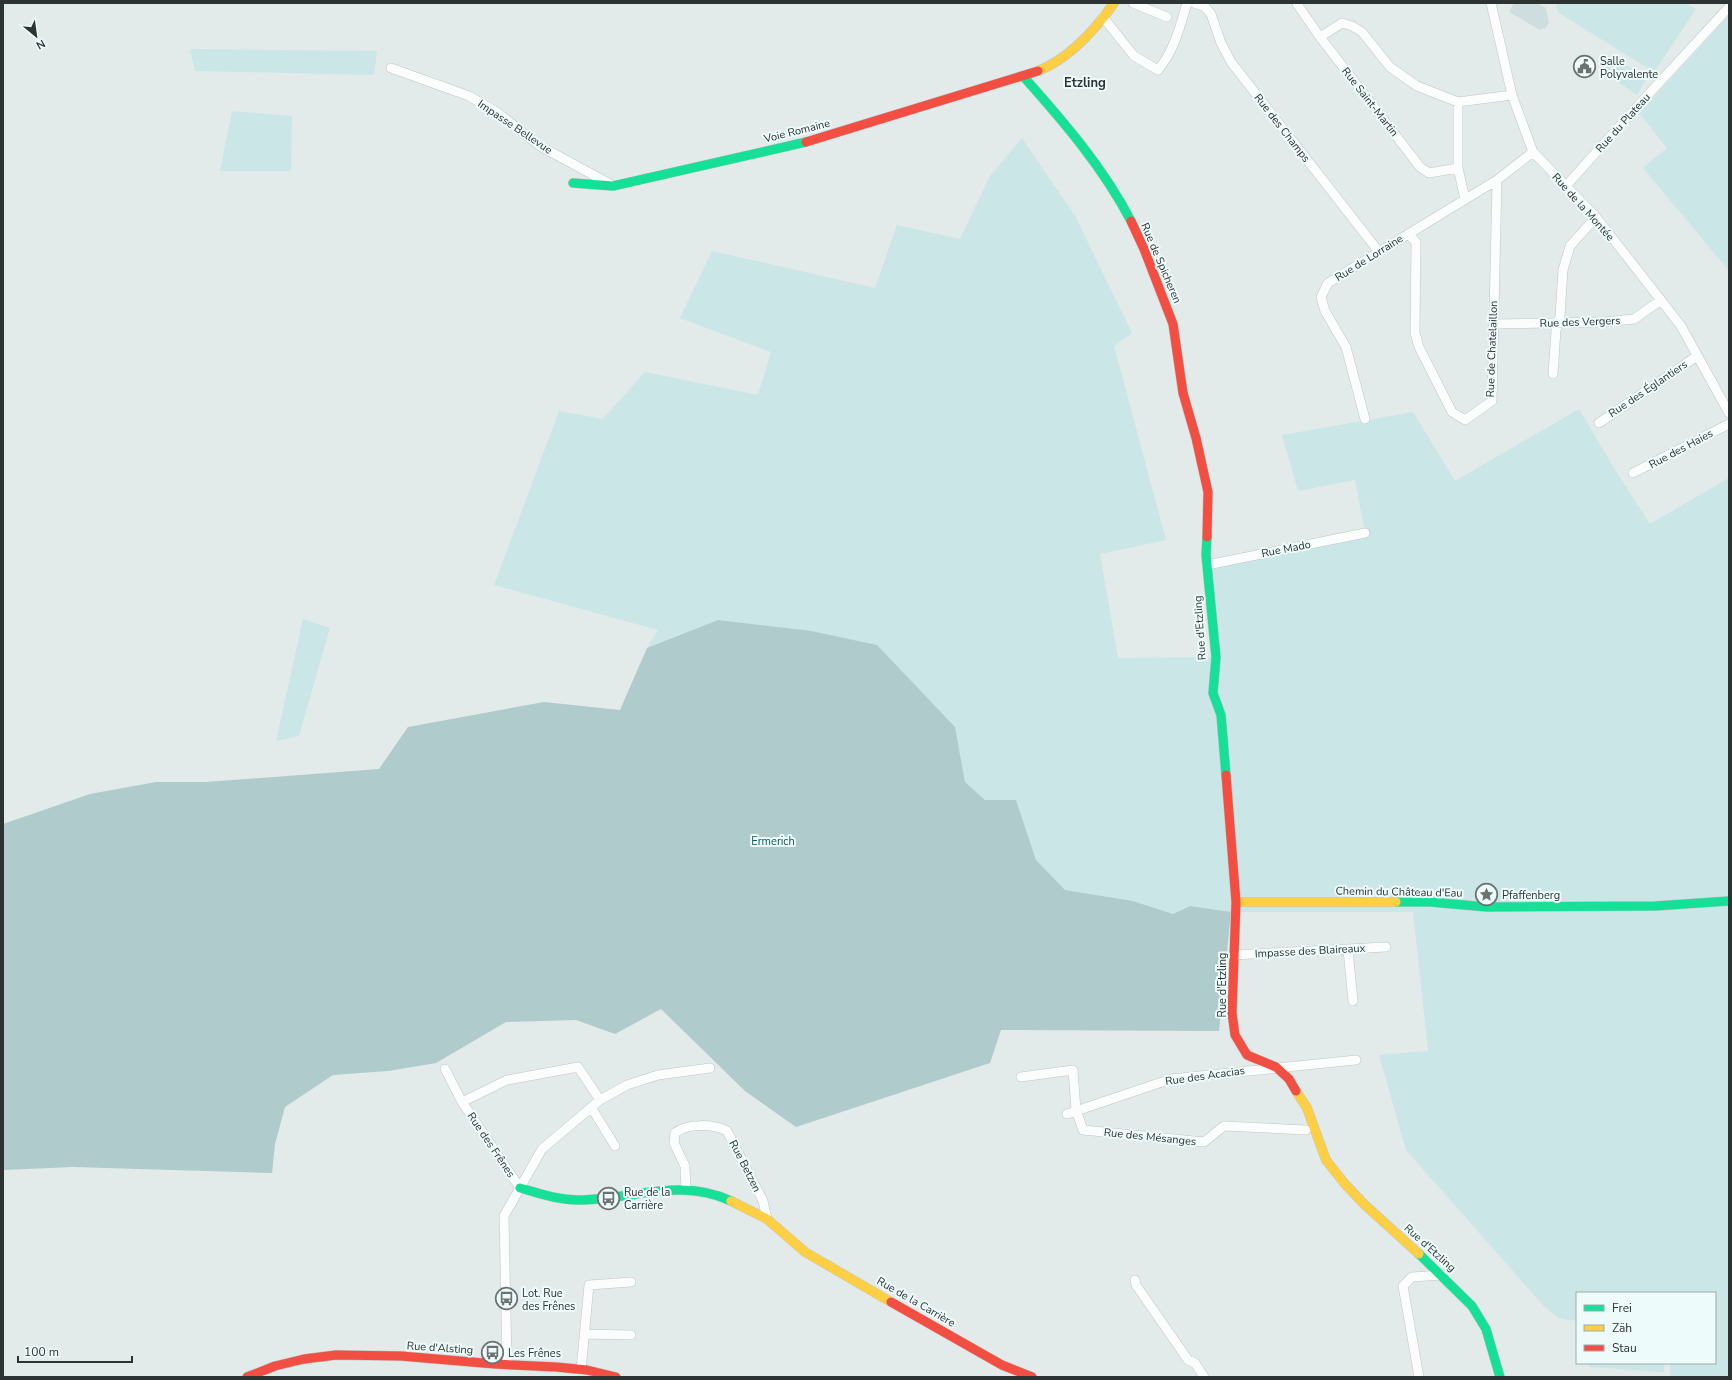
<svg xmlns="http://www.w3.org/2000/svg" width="1732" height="1380" font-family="'Nunito Sans',sans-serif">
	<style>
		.built { fill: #cedddd }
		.green { fill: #cae6e7 }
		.forest { fill: #b0cbcc }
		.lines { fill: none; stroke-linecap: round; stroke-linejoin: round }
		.street-casing { stroke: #bfc6c6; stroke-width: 10 }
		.fast-casing { stroke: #bfc6c6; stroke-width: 10 }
		.slow-casing { stroke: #bfc6c6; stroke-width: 10 }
		.jam-casing { stroke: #bfc6c6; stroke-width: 10 }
		.street { stroke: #fbfcfc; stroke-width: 9 }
		.fast { stroke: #16e098; stroke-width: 9 }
		.slow { stroke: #ffcf43; stroke-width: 9 }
		.jam { stroke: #f24e42; stroke-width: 9 }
		.labels { text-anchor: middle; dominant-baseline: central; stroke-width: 4; stroke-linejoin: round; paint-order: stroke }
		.poi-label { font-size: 11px; fill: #2d3232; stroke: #edfbfb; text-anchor: start }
		.street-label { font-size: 11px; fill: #2d3232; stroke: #edfbfb }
		.park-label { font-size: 11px; fill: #125253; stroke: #edfbfb }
		.quarter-label { font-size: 13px; font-weight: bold; fill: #2d3232; stroke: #edfbfb }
	</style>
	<rect width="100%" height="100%" fill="#e2eaea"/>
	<path class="built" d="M1514,3H1537L1546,8L1549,23L1545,29L1542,28L1540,30L1509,12Z"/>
	<path class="green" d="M1558,3H1686L1696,9L1654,72L1559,13L1556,7Z
		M1729,15V271L1643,168L1667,148L1639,113Z
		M190,49L377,51L374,75L195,71Z
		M1613,57L1647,78L1637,95L1603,72Z
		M232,111L292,116L291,171H220Z
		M1022,138L1075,216L1132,333L1114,346L1166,540L1100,554L1118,658L1216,657L1207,565L1365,533L1355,480L1298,491L1282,435L1413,412L1455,481L1579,409L1614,468L1650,524L1729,478V1377H1670V1363H1715V1293H1577V1321L1558,1318L1542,1304L1406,1150L1379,1055L1428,1051L1413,912H1231L1190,906L1173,914L1133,901L1065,890L1036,860L1016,800H985L965,782L955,727L718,620L647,648L658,630L494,585L559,411L603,419L645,372L758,395L771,352L680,318L712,251L875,288L897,225L960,239L990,176Z
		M303,619L330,628L299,736L276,741Z
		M1590,1363H1664V1372L1589,1367Z"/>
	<path class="forest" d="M718,620L811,631L877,645L955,727L965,782L985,800H1016L1036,860L1065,890L1133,901L1173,914L1190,906L1231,912L1219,1031L1001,1030L990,1063L796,1127L745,1091L661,1009L615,1034L576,1020L506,1022L436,1063L388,1071L333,1075L285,1107L275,1144L272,1173L73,1167L3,1170V824L90,794L156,782H206L379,769L408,727L544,702L620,710L647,648Z"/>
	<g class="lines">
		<defs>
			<path id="street" d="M1133,3L1167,17
				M1194,3L1205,7L1211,14L1221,43L1231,62L1379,252
				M1491,3L1512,95L1533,152L1596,217L1681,326L1729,413
				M1297,4L1320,37L1420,167L1429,173L1458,168
				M1103,17L1134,56L1158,70C1174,51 1180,27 1187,3
				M1320,37L1342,23L1352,26L1362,32L1390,67L1417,86L1458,102L1512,95
				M391,68L469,96L498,113L540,146L610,184
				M1458,102V168L1465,199
				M1566,186L1633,111L1729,7
				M1408,234L1416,242L1415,333L1419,347L1452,412L1465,420L1492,401L1497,180
				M1493,324L1604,322L1634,319L1661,300
				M1553,374L1556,330L1560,316L1563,270L1570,246L1596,217
				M1365,419L1346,347L1325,311L1321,297L1328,283L1497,180L1533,152
				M1599,423L1697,356
				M1633,473L1729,424
				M1207,565L1365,533
				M1348,950L1353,1001
				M1233,955L1386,947
				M445,1069L462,1102L520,1188
				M1021,1077L1073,1070L1076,1110L1083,1130L1204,1142L1224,1126L1306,1130
				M462,1102L507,1080L578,1067L600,1100
				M591,1107L615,1146
				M1067,1114L1171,1079L1356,1060
				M686,1190L685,1166L674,1143L675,1133C687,1123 714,1124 727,1131L763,1201L767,1219
				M1135,1280L1136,1285L1188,1360L1195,1363L1204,1377
				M585,1334L631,1335
				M507,1364L504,1216L542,1149L600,1100L627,1085L658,1075L710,1068
				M581,1370L589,1285L631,1282
				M1419,1377L1403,1286L1412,1277L1442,1275"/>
			<path id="fast" d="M1023,76C1063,121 1103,167 1131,221
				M573,183L613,186L806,142
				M1207,537L1206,555L1216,657L1213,693L1221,715L1226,775
				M1396,902H1430L1487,907L1655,906L1729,901
				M520,1188C539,1193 557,1200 577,1200C630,1200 680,1177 731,1201
				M1419,1254L1472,1306L1486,1329L1500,1377"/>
			<path id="slow" d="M1038,71C1070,58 1095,30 1114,3
				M1236,902H1396
				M1296,1091L1307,1108L1326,1160L1345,1184L1365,1205L1419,1254
				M731,1201L767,1219L805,1252L891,1302"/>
			<path id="jam" d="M806,142L1038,71
				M1131,221L1144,249L1173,324L1183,393L1196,438L1208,492L1207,537
				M1226,775L1236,902L1232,1013L1235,1035L1247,1055L1276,1067L1289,1079L1296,1091
				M891,1302L1002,1365L1032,1377
				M247,1377L275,1366L304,1359L336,1355L401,1356L495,1364L556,1367L587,1370L616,1377"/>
		</defs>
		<use href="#street" class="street-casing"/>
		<use href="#fast" class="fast-casing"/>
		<use href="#slow" class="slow-casing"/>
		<use href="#jam" class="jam-casing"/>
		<use href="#street" class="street"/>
		<use href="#fast" class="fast"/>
		<use href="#slow" class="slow"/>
		<use href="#jam" class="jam"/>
	</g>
	<defs>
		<symbol id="civic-ring" viewBox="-11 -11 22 22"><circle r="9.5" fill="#edfbfb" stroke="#6c7272" stroke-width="1.5"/><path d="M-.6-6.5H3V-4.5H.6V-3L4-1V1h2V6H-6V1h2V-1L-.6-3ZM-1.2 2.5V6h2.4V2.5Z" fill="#6c7272"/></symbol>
		<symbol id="sight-ring" viewBox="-11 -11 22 22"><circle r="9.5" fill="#edfbfb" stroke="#6c7272" stroke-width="1.5"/><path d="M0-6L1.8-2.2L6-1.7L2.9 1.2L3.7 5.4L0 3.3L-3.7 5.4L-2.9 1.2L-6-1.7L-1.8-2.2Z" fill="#6c7272"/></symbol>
		<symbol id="bus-ring" viewBox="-11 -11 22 22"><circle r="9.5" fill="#edfbfb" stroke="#6c7272" stroke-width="1.5"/><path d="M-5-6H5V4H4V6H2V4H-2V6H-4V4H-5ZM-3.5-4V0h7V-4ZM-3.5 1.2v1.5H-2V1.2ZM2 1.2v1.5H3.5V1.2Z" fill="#6c7272"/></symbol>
	</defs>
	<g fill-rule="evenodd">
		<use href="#civic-ring" x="1572" y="54" width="25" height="25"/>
		<use href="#sight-ring" x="1474" y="882" width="25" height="25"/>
		<use href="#bus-ring" x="596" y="1186" width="25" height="25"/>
		<use href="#bus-ring" x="494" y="1286" width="25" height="25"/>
		<use href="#bus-ring" x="480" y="1340" width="25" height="25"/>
	</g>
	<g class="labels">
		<g class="poi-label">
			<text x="1600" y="61">Salle<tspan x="1600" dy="13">Polyvalente</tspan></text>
			<text x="1502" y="895">Pfaffenberg</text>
			<text x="624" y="1192">Rue de la<tspan x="624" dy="13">Carrière</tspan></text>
			<text x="522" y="1293">Lot. Rue<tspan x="522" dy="13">des Frênes</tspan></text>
			<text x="508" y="1353">Les Frênes</text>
		</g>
		<g class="street-label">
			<text transform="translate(1370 102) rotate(52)">Rue Saint-Martin</text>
			<text transform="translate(1623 123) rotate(-48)">Rue du Plateau</text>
			<text transform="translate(515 127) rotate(34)">Impasse Bellevue</text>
			<text transform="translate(1282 128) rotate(52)">Rue des Champs</text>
			<text transform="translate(797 131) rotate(-14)">Voie Romaine</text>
			<text transform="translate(1583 207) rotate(48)">Rue de la Montée</text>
			<text transform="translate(1369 258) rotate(-32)">Rue de Lorraine</text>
			<text transform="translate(1161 263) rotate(67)">Rue de Spicheren</text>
			<text transform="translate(1580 322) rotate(-2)">Rue des Vergers</text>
			<text transform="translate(1492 349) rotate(-88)">Rue de Chatelaillon</text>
			<text transform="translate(1648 389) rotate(-34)">Rue des Églantiers</text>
			<text transform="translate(1681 449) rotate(-28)">Rue des Haies</text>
			<text transform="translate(1286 549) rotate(-11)">Rue Mado</text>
			<text transform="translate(1200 628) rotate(-94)">Rue d'Etzling</text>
			<text transform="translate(1399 892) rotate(1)">Chemin du Château d'Eau</text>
			<text transform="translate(1310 951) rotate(-3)">Impasse des Blaireaux</text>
			<text transform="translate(1222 985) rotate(-90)">Rue d'Etzling</text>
			<text transform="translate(1205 1076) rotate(-8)">Rue des Acacias</text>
			<text transform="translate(1150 1137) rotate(6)">Rue des Mésanges</text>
			<text transform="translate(491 1145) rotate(56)">Rue des Frênes</text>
			<text transform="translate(745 1166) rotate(63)">Rue Betzen</text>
			<text transform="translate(1430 1248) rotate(42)">Rue d'Etzling</text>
			<text transform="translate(916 1302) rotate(30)">Rue de la Carrière</text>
			<text transform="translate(440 1348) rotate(4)">Rue d'Alsting</text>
		</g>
		<g class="park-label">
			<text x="773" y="841">Ermerich</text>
		</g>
		<g class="quarter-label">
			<text x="1085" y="83">Etzling</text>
		</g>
	</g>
	<rect width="1732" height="1380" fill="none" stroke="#2d3232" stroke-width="8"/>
	<rect x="1576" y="1292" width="140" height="72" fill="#edfbfb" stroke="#a0abab"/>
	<rect x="1584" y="1305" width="20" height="6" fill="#16e098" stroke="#a0abab"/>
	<text x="1612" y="1312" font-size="12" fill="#2d3232">Frei</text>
	<rect x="1584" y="1325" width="20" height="6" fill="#ffcf43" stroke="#a0abab"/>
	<text x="1612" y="1332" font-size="12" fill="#2d3232">Zäh</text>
	<rect x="1584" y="1345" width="20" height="6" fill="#f24e42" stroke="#a0abab"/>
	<text x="1612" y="1352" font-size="12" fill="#2d3232">Stau</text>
	<g transform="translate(36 36) rotate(151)" stroke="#edfbfb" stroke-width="3" paint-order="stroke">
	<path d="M0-3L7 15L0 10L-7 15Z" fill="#2d3232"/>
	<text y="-6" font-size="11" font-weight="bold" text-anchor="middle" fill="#2d3232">N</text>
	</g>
	<path d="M18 1356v6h114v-6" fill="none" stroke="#2d3232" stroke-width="2"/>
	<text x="24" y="1356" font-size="12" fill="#2d3232" stroke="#edfbfb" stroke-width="3" paint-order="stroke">100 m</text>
</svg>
